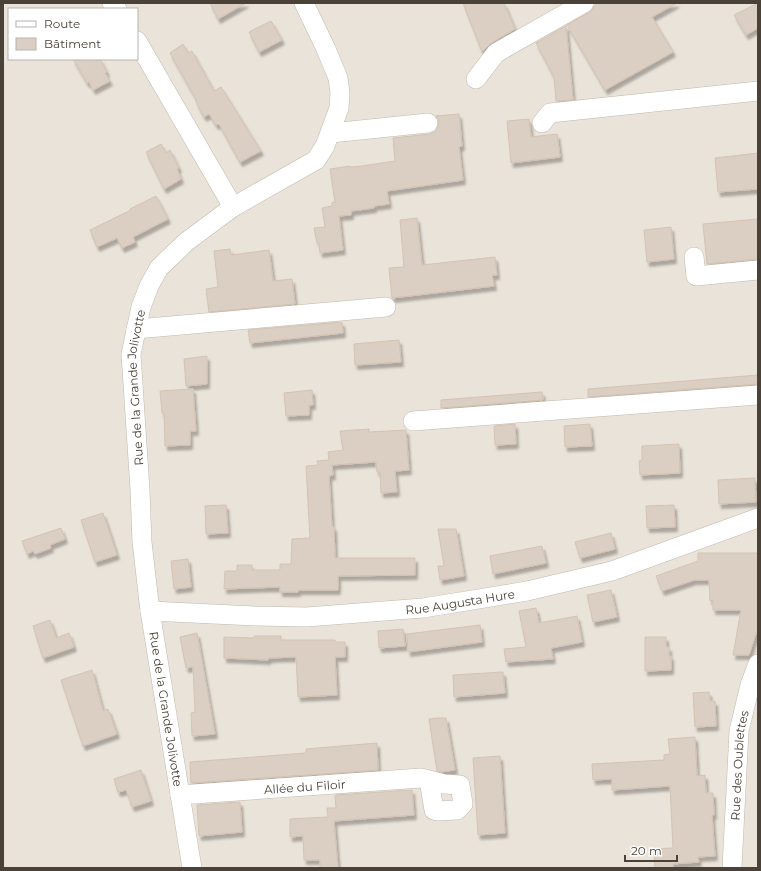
<svg xmlns="http://www.w3.org/2000/svg" width="761" height="871" font-family="Montserrat,sans-serif">
	<style>
		.residential { fill: #eae3d9; fill-rule: evenodd }
		.building { fill: #dbcfc3; stroke: #d3c3b3; filter: url(#shadow) }
		.lines { fill: none; stroke-linecap: round; stroke-linejoin: round }
		.minor-casing { stroke: #c2b8ad; stroke-width: 20 }
		.minor { stroke: #fff; stroke-width: 19 }
		.labels { text-anchor: middle; dominant-baseline: central; stroke-width: 3; stroke-linejoin: round; paint-order: stroke }
		.street-label { font-size: 12px; fill: #4a4138; stroke: #fff }
	</style>
	<defs>
		<filter id="shadow"><feDropShadow dx="2.5" dy="4.5" stdDeviation="1" flood-color="#0004"/></filter>
	</defs>
	<rect width="100%" height="100%" fill="#f6f1eb"/>
	<path class="residential" d="M3,3H758V868H3ZM9,9H137V59H9Z"/>
	<path class="building" d="M210,3H246L218,19Z
		M463,3H504L515,29L491,43L482,52Z
		M597,3H677L652,17L673,52L605,90L567,25L590,12Z
		M758,3V28L746,35L734,15Z
		M271,21L282,40L259,52L249,32Z
		M566,26L573,100L556,101L554,77L536,43Z
		M183,44L188,53L192,51L214,91L221,87L261,151L240,162L219,124L216,125L209,114L204,117L196,102L197,101L170,53Z
		M73,59H100L107,72L105,73L110,81L93,90L89,82L87,83Z
		M459,114L462,146L459,147L463,180L387,191L389,204L374,206V208L351,211V215L339,216L343,250L320,253L319,243H317L314,228L325,227L322,208L332,206V203L335,202L330,169L350,166L351,167L362,166L395,161L393,138L430,134L435,132L438,127L439,121L436,116Z
		M529,119L531,137L557,134L560,157L511,163L507,121Z
		M161,144L166,153L170,150L179,168L177,169L181,179L164,189L146,152Z
		M758,153V189L718,192L715,158Z
		M156,196L168,219L133,237L135,242L122,248L117,238L97,247L90,230L131,210L130,209Z
		M417,218L422,265L495,257L497,275H492L494,286L392,298L389,268L404,267L400,220Z
		M758,219V259L707,264L703,224Z
		M671,227L674,259L647,262L644,230Z
		M230,249L231,255L269,250L273,281L292,279L295,304L209,312L206,289L218,287L214,251Z
		M342,322L343,333L250,343L248,330Z
		M399,340L401,362L355,365L354,344Z
		M207,356V384L186,386L184,359Z
		M758,375V384L588,397V389Z
		M193,389L196,431H190V445L165,446L164,413H162L160,391Z
		M312,390L313,405H309V415L286,416L284,393Z
		M542,392L543,400L441,408V400Z
		M515,424L516,444L495,445L494,426Z
		M590,424L592,446L565,447L564,426Z
		M369,429V432L406,430L409,470L395,471L397,492L381,493L380,472H377L376,462L332,465L333,475L329,476L332,527H334L335,558H415V575L338,576V590H298V592H280V587L224,589L225,571H237V565H252V570H280V564H291L292,539L310,538L306,466L318,465L317,461L329,460L328,452L343,450L340,431Z
		M679,444L680,473L640,475L639,461L642,460V446Z
		M755,478L756,502L719,504L718,480Z
		M226,505L228,533L206,534L205,506Z
		M674,505L675,527L647,528L646,506Z
		M103,513L117,555L95,562L81,520Z
		M61,528L65,539L50,545L51,548L35,554L33,551L27,554L22,541Z
		M438,529H456L464,576L440,580L438,566H444Z
		M611,533L615,549L580,558L575,542Z
		M542,546L546,563L493,574L490,556Z
		M698,553H758V628L749,655H733L741,610H713V600L710,601L709,580H694L662,591L656,576L698,561Z
		M188,559L191,587L174,589L171,561Z
		M611,590L617,617L593,622L587,595Z
		M536,608L539,623L577,616L582,642L551,648L553,659L506,662L504,649L526,647L519,611Z
		M50,620L56,638L69,633L74,647L43,658L33,626Z
		M480,625L482,642L408,652L407,634Z
		M403,629L405,646L379,648L378,631Z
		M197,633L215,734L192,736L191,713L195,712L193,667L186,668L180,637Z
		M254,636H281V640H335L336,642H345V657H335L337,695L298,697L296,657L269,658L268,660L224,658V637L254,638Z
		M645,637H666V647H669V656H671V670L645,671Z
		M92,670L103,711L108,709L117,734L83,746L61,680Z
		M503,672L505,693L454,697L453,675Z
		M709,692L710,701H715L716,726L695,727L693,693Z
		M436,718H446L455,770L441,772L437,771L429,719Z
		M695,737L697,776L705,775L706,793H713L714,815H712L715,856L698,857L699,862L673,864V868H655L654,849L673,848L670,786L612,790V779L593,780L592,764L664,760V755L670,754L668,739Z
		M377,743L378,770L191,783L190,762L306,753V749Z
		M500,756L505,833L478,835L473,758Z
		M141,770L151,801L132,807L126,790L118,792L114,779Z
		M412,790L414,815L334,821L338,868H320V860H304L303,836L290,837V819L328,817L327,808H336L335,795Z
		M240,802L242,832L199,836L197,805Z"/>
	<g class="lines">
		<defs>
			<g id="minor">
				<path d="M112,3L117,9"/>
				<path d="M137,41L233,207"/>
				<path d="M476,79L496,53L584,3"/>
				<path d="M542,123L550,113L758,91"/>
				<path d="M331,133L428,123"/>
				<path d="M694,257L696,276L758,270"/>
				<path d="M136,329L386,307"/>
				<path d="M413,421L758,395"/>
				<path id="s1" d="M150,611L255,616L307,617L423,608L527,591L612,571L758,518"/>
				<path id="s2" d="M180,795L421,778L444,784L460,785L463,804L457,810L437,811L434,810L429,780"/>
				<path id="s3" d="M192,868L150,611L142,542L140,490L131,354L141,307L149,286L159,268L186,242L233,207L316,160L325,146L339,108L340,93L338,78L326,49L304,3"/>
				<path id="s4" d="M732,868L739,731L750,685L758,664"/>
			</g>
		</defs>
		<use href="#minor" class="minor-casing"/>
		<use href="#minor" class="minor"/>
	</g>
	<g class="labels">
		<g class="street-label">
			<text stroke="none"><textPath href="#s3" startOffset="485">Rue de la Grande Jolivotte</textPath></text>
			<text stroke="none"><textPath href="#s1" startOffset="311">Rue Augusta Hure</textPath></text>
			<text transform="translate(166 709) rotate(81)">Rue de la Grande Jolivotte</text>
			<text stroke="none"><textPath href="#s4" startOffset="103">Rue des Oublettes</textPath></text>
			<text stroke="none"><textPath href="#s2" startOffset="125">Allée du Filoir</textPath></text>
		</g>
	</g>
	<rect width="761" height="871" fill="none" stroke="#4a4138" stroke-width="8"/>
	<rect x="8" y="8" width="130" height="52" fill="#ffffff" stroke="#b7b3af"/>
	<rect x="16" y="21" width="20" height="6" fill="#ffffff" stroke="#b7b3af"/>
	<text x="44" y="28" font-size="12" fill="#4a4138">Route</text>
	<rect x="16" y="38" width="20" height="12" fill="#dbcfc3" stroke="#b7b3af"/>
	<text x="44" y="48" font-size="12" fill="#4a4138">Bâtiment</text>
	<path d="M625 855v6h52v-6" fill="none" stroke="#4a4138" stroke-width="2"/>
	<text x="631" y="855" font-size="12" fill="#4a4138" stroke="#ffffff" stroke-width="3" paint-order="stroke">20 m</text>
</svg>
